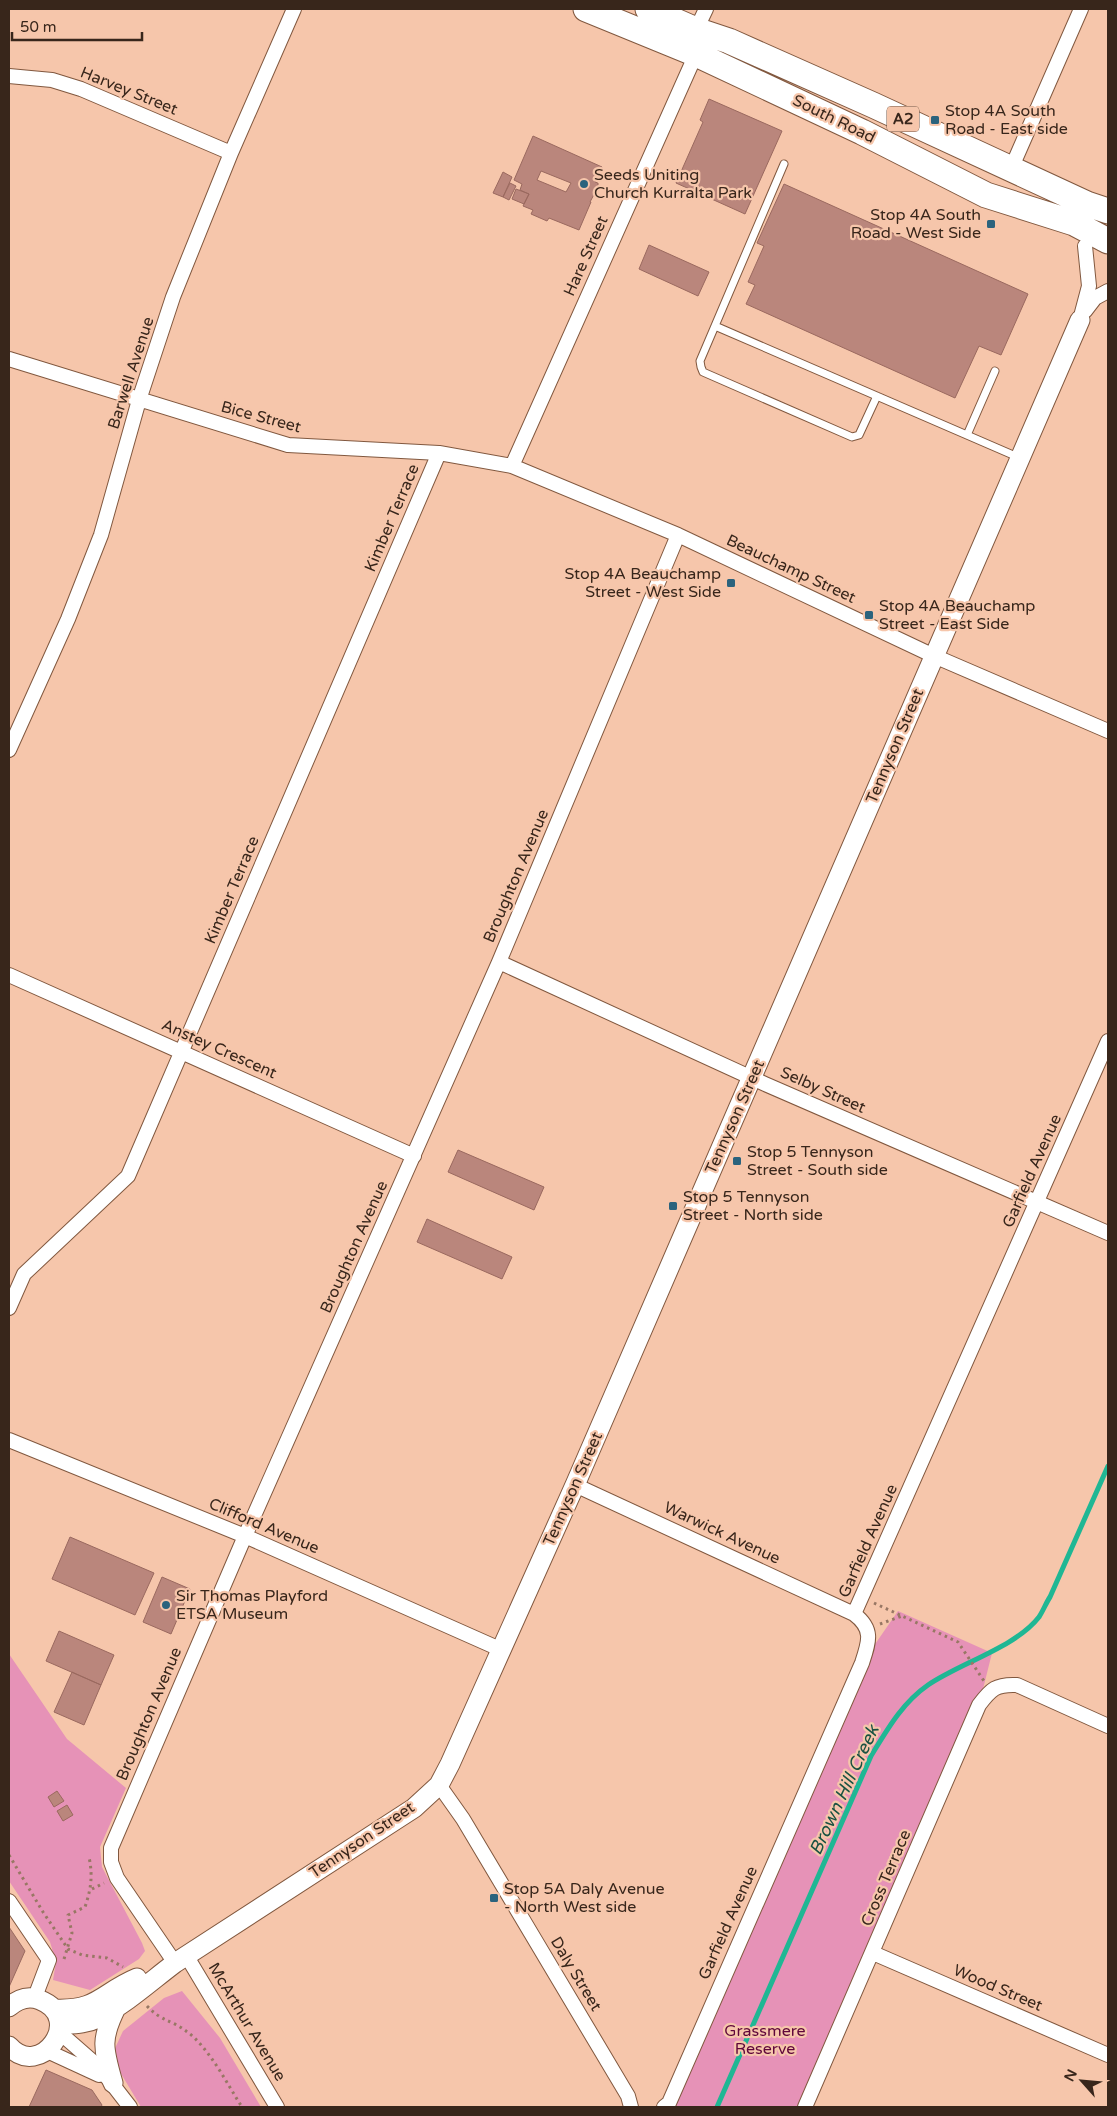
<svg xmlns="http://www.w3.org/2000/svg" width="1117" height="2116" font-family="'Varela Round',sans-serif">
	<style>
		.green { fill: #e692b7 }
		.lines { fill: none; stroke-linecap: round; stroke-linejoin: round }
		.stream { stroke: #1fb794; stroke-width: 5 }
		.building { fill: #ba867c; stroke: #9a695f; fill-rule: evenodd }
		.lane-casing { stroke: #81583f; stroke-width: 9 }
		.street-casing { stroke: #81583f; stroke-width: 16 }
		.secondary-casing { stroke: #81583f; stroke-width: 21 }
		.highway-casing { stroke: #81583f; stroke-width: 27 }
		.path { stroke: #987764; stroke-width: 3; stroke-dasharray: 2.5 4; stroke-linecap: butt }
		.lane { stroke: #fff; stroke-width: 7 }
		.street { stroke: #fff; stroke-width: 14 }
		.secondary { stroke: #fff; stroke-width: 19 }
		.highway { stroke: #fff; stroke-width: 25 }
		.poi-dot { fill: #2b637d; stroke: #f6c6ab; stroke-width: 2 }
		.labels { text-anchor: middle; dominant-baseline: central; stroke-width: 4.5; stroke-linejoin: round; paint-order: stroke }
		.shield { fill: #f6c6ab; stroke: #715646; stroke-width: 1 }
		.shield-label { font-size: 15px; font-weight: bold; fill: #38261b }
		.street-label { font-size: 16px; fill: #38261b; stroke: #f6c6ab }
		.poi-label { font-size: 16px; fill: #38261b; stroke: #f6c6ab; text-anchor: start }
		.park-label { font-size: 16px; fill: #5f053a; stroke: #f6c6ab }
		.water-label { font-size: 18px; font-style: italic; fill: #1a5242; stroke: #f6c6ab }
	</style>
	<rect width="100%" height="100%" fill="#f6c6ab"/>
	<path class="green" d="M898,1611L992,1653L979,1705L805,2107H663L862,1663Z
		M9,1654L67,1739L126,1788L100,1847L102,1867L142,1943L145,1951L139,1959L90,1990L53,1980L56,1962L50,1942L9,1881Z
		M182,1991L220,2038L261,2107H141L111,2057L123,2031L164,1998Z"/>
	<g class="lines">
		<path class="stream" d="M717,2107L871,1756C887,1730 902,1703 928,1685C960,1663 1016,1647 1039,1617C1043,1611 1046,1603 1050,1597L1108,1466"/>
	</g>
	<path class="building" d="M709,99L782,131L745,214L676,183L703,122L700,120Z
		M533,136L602,167L595,182L598,183V187L590,202H591L579,230L549,218L547,221L531,214L533,210L523,206L529,194L520,190L522,184L514,180ZM541,171L571,183L566,192L537,180Z
		M503,172L512,177L503,197L493,193Z
		M510,183L516,186L509,200L503,197Z
		M784,184L1028,294L1001,355L979,346L955,398L746,304L755,285L748,282L764,246L757,243Z
		M516,189L529,194L524,204L512,199Z
		M649,245L709,272L698,296L639,269Z
		M458,1150L544,1187L534,1210L448,1172Z
		M427,1219L512,1257L502,1279L417,1242Z
		M70,1537L154,1573L135,1615L52,1579Z
		M162,1577L190,1589L171,1634L143,1622Z
		M59,1631L114,1655L101,1685L46,1661Z
		M72,1672L101,1685L84,1725L54,1712Z
		M57,1791L64,1801L54,1807L48,1797Z
		M67,1805L73,1815L63,1821L57,1811Z
		M9,1927L25,1951L9,1987Z
		M46,2070L92,2090L102,2105L101,2107H29Z"/>
	<g class="lines">
		<defs>
			<path id="lane" d="M784,164L700,361L701,367L703,372L852,437L859,435L877,396
				M715,326L1020,458
				M967,435L995,371"/>
			<path id="street" d="M9,76L52,80L81,89L231,153
				M1011,169L1081,9
				M1085,311L1095,298L1108,291
				M1080,320L1089,286L1085,246
				M9,359L288,445L439,453L512,466L678,535L934,656L1108,731
				M512,466L696,54V30L706,9
				M9,750L68,619L101,535L139,400L173,297L231,153L294,9
				M499,962L765,1084L1108,1233
				M9,975L414,1156
				M9,1308L24,1274L128,1176L439,453
				M9,1440L245,1536L502,1650
				M575,1485L854,1614C874,1629 869,1642 862,1663L669,2103L664,2107
				M854,1614L1108,1041
				M439,1785L463,1819L628,2096L631,2107
				M9,1901L49,1960L35,1997
				M873,1953L1108,2055
				M186,1955L277,2107
				M175,1963L117,1878L111,1862V1848L245,1536L499,962L678,535
				M59,2032L99,2067L130,2107
				M47,2051L99,2075
				M805,2107L979,1705C991,1689 996,1684 1017,1685L1108,1726"/>
			<path id="secondary" d="M9,2007C18,1999 28,1995 40,2000C86,2018 40,2081 9,2046
				M54,2009C99,2011 101,1993 137,1978
				M60,2025C73,2024 86,2024 98,2018C126,2004 151,1981 175,1963L414,1808L439,1785L450,1764L575,1485L1080,320
				M113,2083C103,2048 100,2039 117,2006"/>
			<path id="highway" d="M586,9L696,54L862,132L986,195L1074,223L1108,241
				M648,9L696,30L729,41L873,105L1087,204L1108,211"/>
		</defs>
		<use href="#lane" class="lane-casing"/>
		<use href="#street" class="street-casing"/>
		<use href="#secondary" class="secondary-casing"/>
		<use href="#highway" class="highway-casing"/>
		<path class="path" d="M874,1603L958,1642L984,1681
			M880,1624L902,1616
			M9,1855L43,1912L68,1949L82,1955L107,1958L123,1967
			M92,1889L104,1883
			M64,1959L72,1933L68,1915L85,1907C91,1889 93,1876 89,1857
			M147,2006C162,2022 172,2020 186,2031C209,2047 227,2084 242,2107"/>
		<use href="#lane" class="lane"/>
		<use href="#street" class="street"/>
		<use href="#secondary" class="secondary"/>
		<use href="#highway" class="highway"/>
	</g>
	<g class="poi-dot">
		<rect x="930" y="115" width="10" height="10" rx="2.5"/>
		<circle cx="584" cy="184" r="5"/>
		<rect x="986" y="219" width="10" height="10" rx="2.5"/>
		<rect x="726" y="578" width="10" height="10" rx="2.5"/>
		<rect x="864" y="610" width="10" height="10" rx="2.5"/>
		<rect x="732" y="1156" width="10" height="10" rx="2.5"/>
		<rect x="668" y="1201" width="10" height="10" rx="2.5"/>
		<circle cx="166" cy="1605" r="5"/>
		<rect x="489" y="1893" width="10" height="10" rx="2.5"/>
	</g>
	<g class="labels">
		<rect class="shield" x="887" y="106.5" width="32" height="25" rx="4"/>
		<g class="shield-label">
			<text x="903" y="119">A2</text>
		</g>
		<g class="street-label">
			<text transform="translate(129 91) rotate(22)">Harvey Street</text>
			<text transform="translate(834 119) rotate(26)">South Road</text>
			<text transform="translate(586 256) rotate(-66)">Hare Street</text>
			<text transform="translate(131 373) rotate(-72)">Barwell Avenue</text>
			<text transform="translate(261 417) rotate(15)">Bice Street</text>
			<text transform="translate(392 518) rotate(-67)">Kimber Terrace</text>
			<text transform="translate(791 569) rotate(25)">Beauchamp Street</text>
			<text transform="translate(895 746) rotate(-67)">Tennyson Street</text>
			<text transform="translate(516 876) rotate(-67)">Broughton Avenue</text>
			<text transform="translate(232 890) rotate(-67)">Kimber Terrace</text>
			<text transform="translate(219 1049) rotate(24)">Anstey Crescent</text>
			<text transform="translate(823 1090) rotate(24)">Selby Street</text>
			<text transform="translate(735 1117) rotate(-66)">Tennyson Street</text>
			<text transform="translate(1032 1171) rotate(-66)">Garfield Avenue</text>
			<text transform="translate(354 1247) rotate(-66)">Broughton Avenue</text>
			<text transform="translate(573 1489) rotate(-66)">Tennyson Street</text>
			<text transform="translate(264 1526) rotate(23)">Clifford Avenue</text>
			<text transform="translate(722 1533) rotate(25)">Warwick Avenue</text>
			<text transform="translate(868 1541) rotate(-66)">Garfield Avenue</text>
			<text transform="translate(149 1714) rotate(-67)">Broughton Avenue</text>
			<text transform="translate(362 1840) rotate(-34)">Tennyson Street</text>
			<text transform="translate(886 1878) rotate(-67)">Cross Terrace</text>
			<text transform="translate(728 1923) rotate(-66)">Garfield Avenue</text>
			<text transform="translate(576 1974) rotate(59)">Daly Street</text>
			<text transform="translate(998 1988) rotate(23)">Wood Street</text>
			<text transform="translate(247 2022) rotate(59)">McArthur Avenue</text>
		</g>
		<g class="poi-label">
			<text x="945" y="111">Stop 4A South<tspan x="945" dy="18">Road - East side</tspan></text>
			<text x="594" y="175">Seeds Uniting<tspan x="594" dy="18">Church Kurralta Park</tspan></text>
			<text x="981" y="215" text-anchor="end">Stop 4A South<tspan x="981" dy="18">Road - West Side</tspan></text>
			<text x="721" y="574" text-anchor="end">Stop 4A Beauchamp<tspan x="721" dy="18">Street - West Side</tspan></text>
			<text x="879" y="606">Stop 4A Beauchamp<tspan x="879" dy="18">Street - East Side</tspan></text>
			<text x="747" y="1152">Stop 5 Tennyson<tspan x="747" dy="18">Street - South side</tspan></text>
			<text x="683" y="1197">Stop 5 Tennyson<tspan x="683" dy="18">Street - North side</tspan></text>
			<text x="176" y="1596">Sir Thomas Playford<tspan x="176" dy="18">ETSA Museum</tspan></text>
			<text x="504" y="1889">Stop 5A Daly Avenue<tspan x="504" dy="18">- North West side</tspan></text>
		</g>
		<g class="park-label">
			<text x="765" y="2031">Grassmere<tspan x="765" dy="18">Reserve</tspan></text>
		</g>
		<g class="water-label">
			<text transform="translate(844 1790) rotate(-65)">Brown Hill Creek</text>
		</g>
	</g>
	<rect width="1117" height="2116" fill="none" stroke="#38261b" stroke-width="20"/>
	<g transform="translate(1082 2081) rotate(297)" stroke="#f6c6ab" stroke-width="4" paint-order="stroke">
	<path d="M0-4L9 19L0 12L-9 19Z" fill="#38261b"/>
	<text y="-8" font-size="14" font-weight="bold" text-anchor="middle" fill="#38261b">N</text>
	</g>
	<path d="M12 32v8h130v-8" fill="none" stroke="#38261b" stroke-width="2.5"/>
	<text x="20" y="32" font-size="15" fill="#38261b" stroke="#f6c6ab" stroke-width="4" paint-order="stroke">50 m</text>
</svg>
